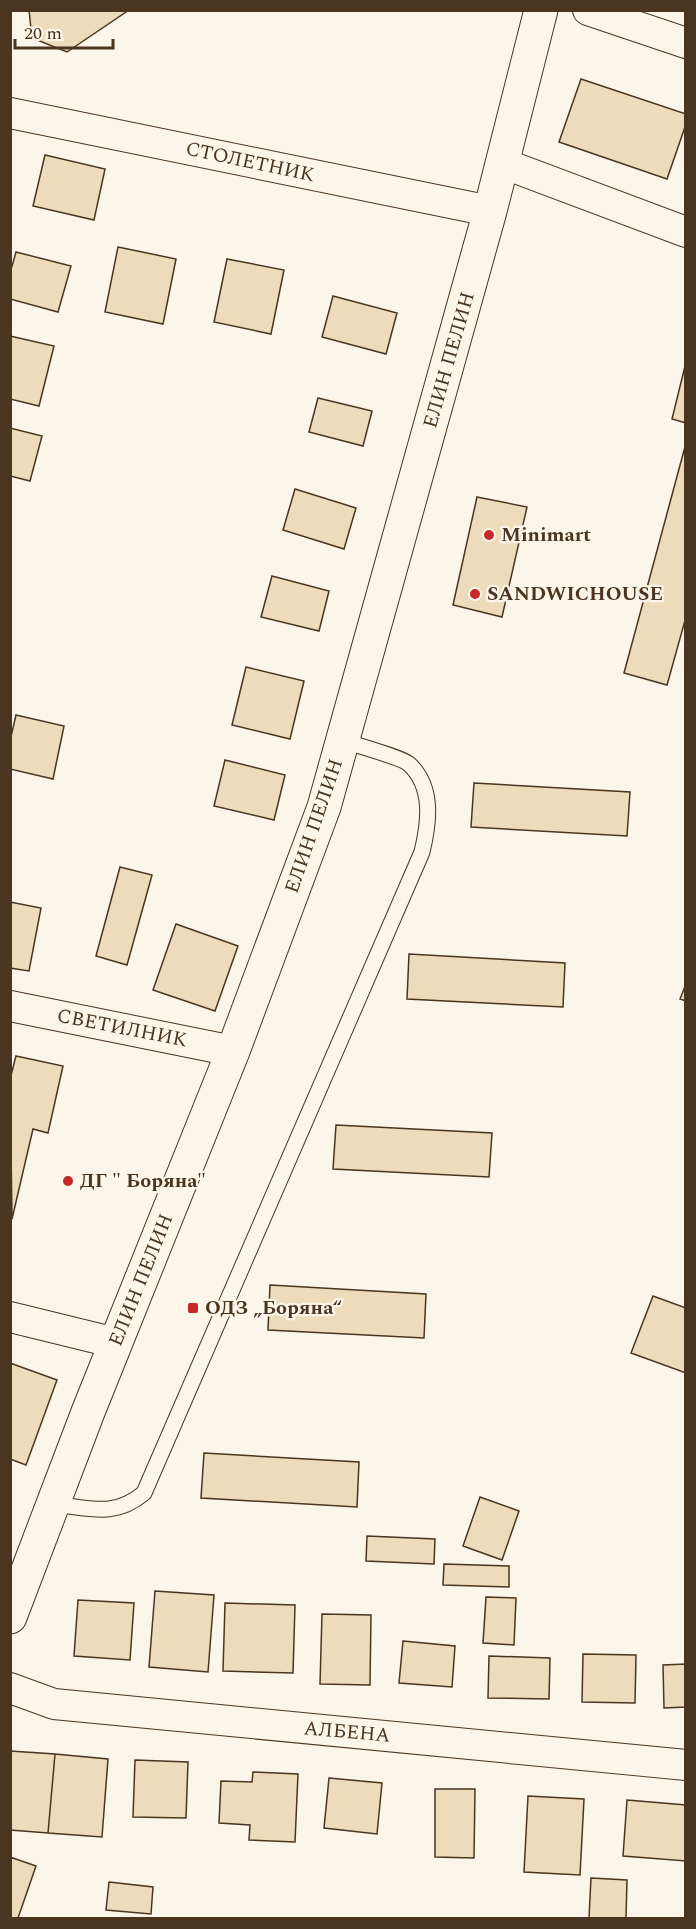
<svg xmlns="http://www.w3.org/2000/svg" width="696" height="1929" font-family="Spectral,serif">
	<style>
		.building { fill: #ecdcbc; stroke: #4a3520; stroke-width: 1.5 }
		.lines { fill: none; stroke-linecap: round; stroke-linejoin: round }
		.service-casing { stroke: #4a3520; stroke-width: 17 }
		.minor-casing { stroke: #4a3520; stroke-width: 32 }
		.tertiary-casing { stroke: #4a3520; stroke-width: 35 }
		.service { stroke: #fbf6e9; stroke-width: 15 }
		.minor { stroke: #fbf6e9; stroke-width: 30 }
		.tertiary { stroke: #fbf6e9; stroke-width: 33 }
		.poi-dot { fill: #c62828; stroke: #fbf6e9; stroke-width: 2 }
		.labels { text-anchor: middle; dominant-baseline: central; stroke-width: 4.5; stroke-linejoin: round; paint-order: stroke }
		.street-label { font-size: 20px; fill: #4a3520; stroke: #fbf6e9 }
		.poi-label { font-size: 20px; font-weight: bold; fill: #4a3520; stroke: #fbf6e9; text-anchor: start }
	</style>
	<rect width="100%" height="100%" fill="#fbf6e9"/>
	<path class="building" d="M29,10H129L67,52L32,38Z
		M581,79L686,114V124L667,179L559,142Z
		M45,155L105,169L94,220L33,206Z
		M118,247L176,259L163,324L105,312Z
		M16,252L71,266L58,312L10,299V273Z
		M227,259L284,270L271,334L214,322Z
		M333,296L397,313L386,354L322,337Z
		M10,336L54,346L39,406L10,399Z
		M686,362V423L672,419Z
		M318,398L372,411L363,446L309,432Z
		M10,428L42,436L30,481L10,476Z
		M686,443V617L667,685L624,673Z
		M295,489L356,508L344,549L283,530Z
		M477,497L527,507L502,617L453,605Z
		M272,576L329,591L319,631L261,617Z
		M246,667L304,681L290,739L232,725Z
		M16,715L64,726L53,779L10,769V741Z
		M225,760L285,775L274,820L214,806Z
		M474,783L630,792L627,836L471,827Z
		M120,867L152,875L127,965L96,956Z
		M10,902L41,908L29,971L10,968Z
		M176,924L238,946L215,1011L153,990Z
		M409,954L565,963L563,1007L407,999Z
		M686,984V1001L680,999Z
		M16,1056L63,1066L48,1133L33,1129L12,1219L10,1079Z
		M336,1125L492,1133L489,1177L333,1169Z
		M270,1285L426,1294L424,1338L268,1330Z
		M653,1296L686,1308V1373L631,1353Z
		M10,1363L57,1380L26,1465L10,1459Z
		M204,1453L359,1462L357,1507L201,1498Z
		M480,1497L519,1511L502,1560L463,1546Z
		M367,1536L435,1539L434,1564L366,1561Z
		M444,1564L509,1566V1587L443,1585Z
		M155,1591L214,1595L208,1672L149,1667Z
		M486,1597L516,1598L514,1645L483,1643Z
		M78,1600L134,1603L130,1660L74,1656Z
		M225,1603L295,1605L293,1673L223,1671Z
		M322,1614L371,1615L370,1685L320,1684Z
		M403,1641L455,1646L452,1687L399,1683Z
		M583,1654L636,1655L635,1703L582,1702Z
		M489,1656L550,1658L549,1699L488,1698Z
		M686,1664V1707L664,1708L663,1665Z
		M10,1751L55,1754L48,1833L10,1830Z
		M55,1754L108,1759L102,1837L48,1833Z
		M135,1760L188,1762L186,1818L133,1817Z
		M253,1772L298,1774L295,1842L249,1840L250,1825L219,1823L221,1781L252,1782Z
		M329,1778L382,1783L377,1834L324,1828Z
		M435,1789H475L474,1858L435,1857Z
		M528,1796L584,1799L580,1875L524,1872Z
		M627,1800L686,1805V1861L623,1856Z
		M10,1857L36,1866L18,1918H10Z
		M591,1878L627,1880L626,1918H589Z
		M109,1882L153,1887L151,1914L106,1910Z"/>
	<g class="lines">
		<defs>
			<path id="service" d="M54,1504C91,1508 114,1518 144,1493L422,852C429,823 434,787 409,764C401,757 355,745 342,740"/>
			<path id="minor" d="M588,10L686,43
				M10,113L490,211
				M502,163L686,232
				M10,1006L233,1051
				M10,1317L116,1343
				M10,1688L54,1704L686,1765"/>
			<path id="tertiary" d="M10,1617L88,1412L233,1051L324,807L490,211L541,10"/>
		</defs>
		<use href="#service" class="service-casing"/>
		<use href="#minor" class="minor-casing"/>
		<use href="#tertiary" class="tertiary-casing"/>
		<use href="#service" class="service"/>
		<use href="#minor" class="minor"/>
		<use href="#tertiary" class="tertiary"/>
	</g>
	<g class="poi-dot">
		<circle cx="489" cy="535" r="6"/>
		<circle cx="475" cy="594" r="6"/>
		<circle cx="68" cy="1181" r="6"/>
		<rect x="187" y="1302" width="12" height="12" rx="3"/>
	</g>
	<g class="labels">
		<g class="street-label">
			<text transform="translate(250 162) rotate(12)">СТОЛЕТНИК</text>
			<text transform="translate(449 360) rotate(-74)">ЕЛИН ПЕЛИН</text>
			<text transform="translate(314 826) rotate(-71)">ЕЛИН ПЕЛИН</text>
			<text transform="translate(122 1028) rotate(11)">СВЕТИЛНИК</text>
			<text transform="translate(141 1280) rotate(-68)">ЕЛИН ПЕЛИН</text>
			<text transform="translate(347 1732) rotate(5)">АЛБЕНА</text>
		</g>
		<g class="poi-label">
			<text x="501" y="535">Minimart</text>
			<text x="487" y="594">SANDWICHOUSE</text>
			<text x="80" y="1181">ДГ " Боряна"</text>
			<text x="205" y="1308">ОДЗ „Боряна“</text>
		</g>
	</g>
	<rect width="696" height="1929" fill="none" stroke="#4a3520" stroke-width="24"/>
	<path d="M15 39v9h98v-9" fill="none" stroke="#4a3520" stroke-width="3"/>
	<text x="24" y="39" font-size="18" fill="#4a3520" stroke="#fbf6e9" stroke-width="4.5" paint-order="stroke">20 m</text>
</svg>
